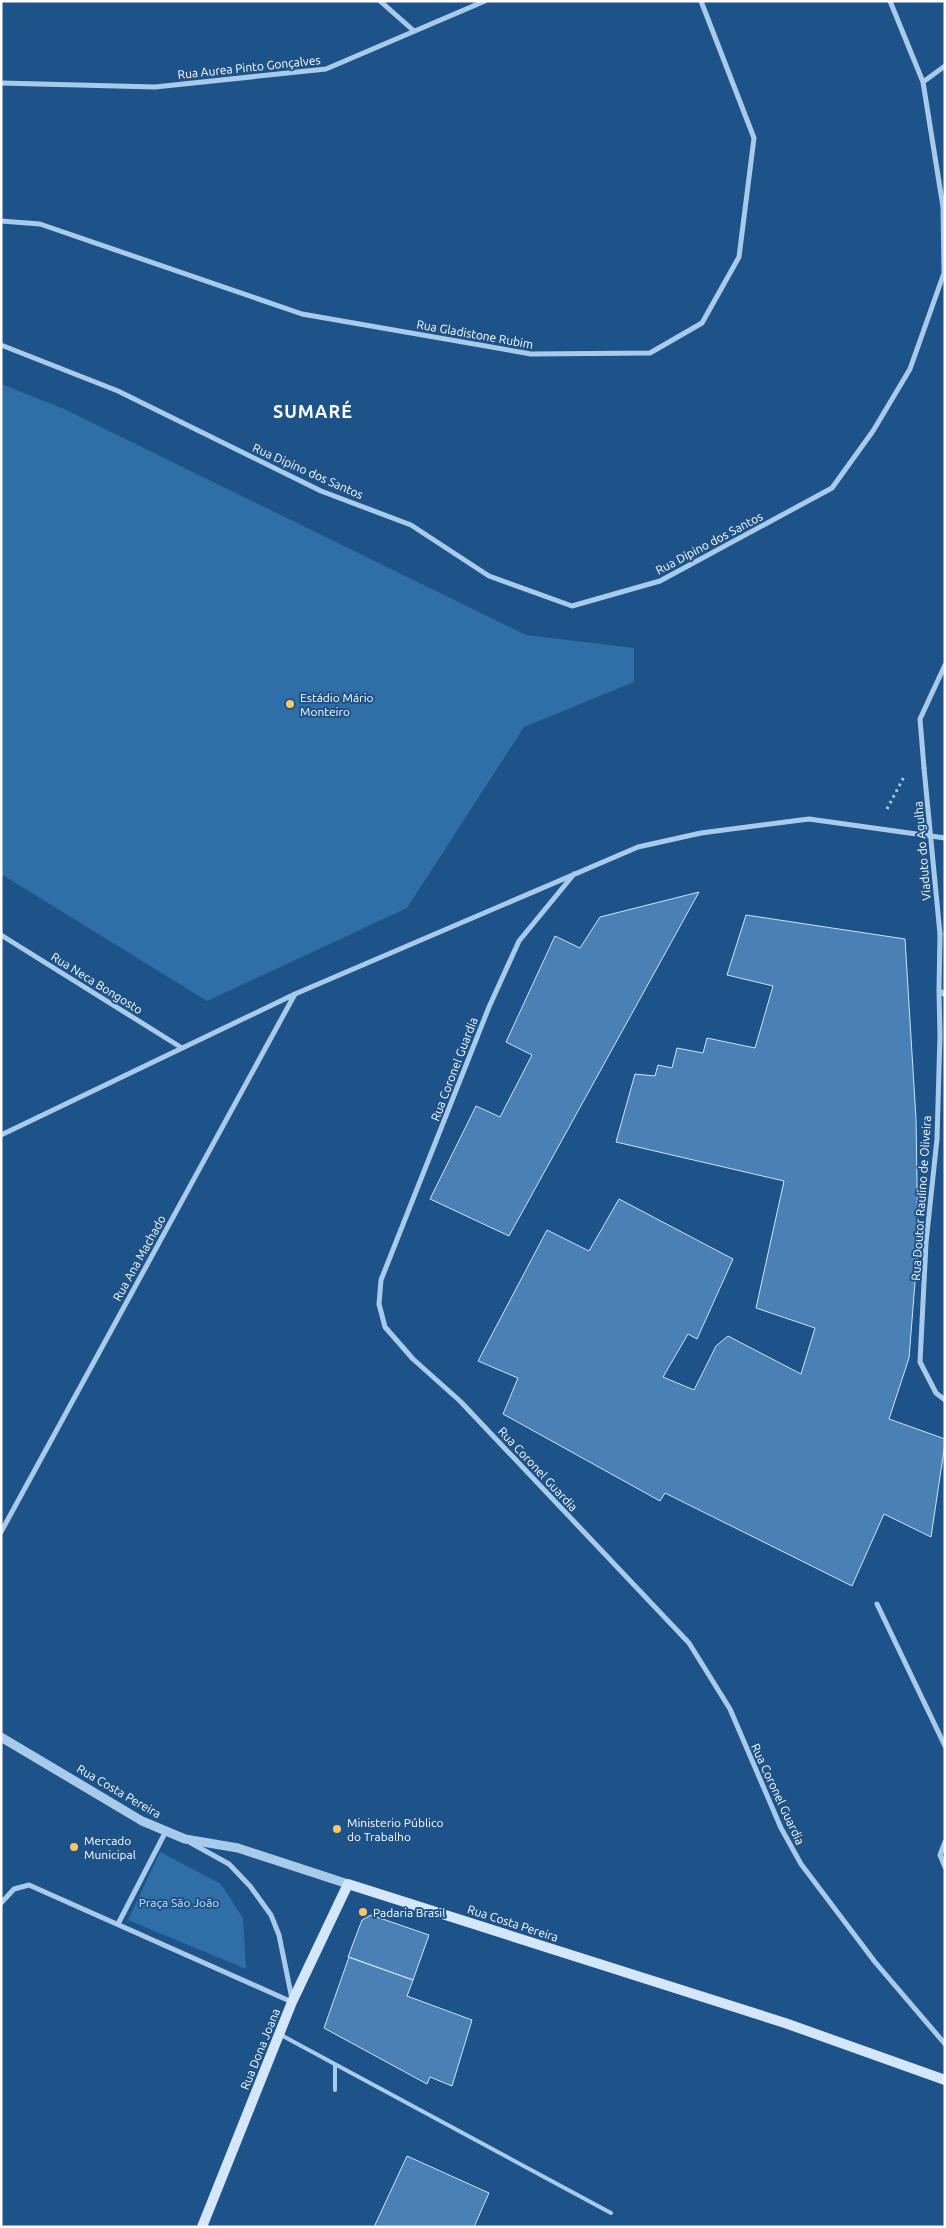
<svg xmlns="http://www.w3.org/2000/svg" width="946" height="2228" font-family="Ubuntu,sans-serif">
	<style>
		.green { fill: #306ea7 }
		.building { fill: #4a80b3; stroke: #cde3f9 }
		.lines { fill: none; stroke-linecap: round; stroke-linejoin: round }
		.path { stroke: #a8cbec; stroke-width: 3; stroke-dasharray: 2.5 4; stroke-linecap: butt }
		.service { stroke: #a8cbec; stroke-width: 4 }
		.minor { stroke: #a8cbec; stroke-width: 5 }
		.tertiary { stroke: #a8cbec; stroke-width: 9 }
		.secondary { stroke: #d4e6f9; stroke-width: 10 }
		.minor-bridge { stroke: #a8cbec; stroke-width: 5 }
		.poi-dot { fill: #fbc766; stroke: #1d5389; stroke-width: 2 }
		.labels { text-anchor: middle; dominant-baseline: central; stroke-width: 4; stroke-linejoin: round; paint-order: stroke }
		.street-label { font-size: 12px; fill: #fff; stroke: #1d5389 }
		.poi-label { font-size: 12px; fill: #fff; stroke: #1d5389; text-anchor: start }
		.park-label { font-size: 12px; fill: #cde3f9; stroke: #1d5389 }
		.district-label { font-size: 18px; font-weight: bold; letter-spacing: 1px; fill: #fff; stroke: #1d5389 }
	</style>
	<rect width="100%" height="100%" fill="#1d5389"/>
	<path class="green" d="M1,384L64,409L526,635L634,648V682L524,727L407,908L207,1001L1,874Z
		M160,1852L221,1884L243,1918L246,1969L128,1920Z"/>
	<path class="building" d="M699,892L509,1236L430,1199L476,1106L500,1117L532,1055L506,1042L555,936L580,948L600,917Z
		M746,915L905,939L916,1119L918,1245L909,1358L889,1419L945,1439V1443L931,1537L884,1514L852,1586L665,1493L660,1501L503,1414L518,1378L478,1361L547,1230L589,1251L619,1199L733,1259L697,1339L688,1334L663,1377L694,1390L716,1346L728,1336L801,1374L815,1328L756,1308L784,1181L616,1142L635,1074L655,1076L658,1065L672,1068L677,1048L703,1053L707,1038L755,1048L773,986L727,975Z
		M371,1915L429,1935L413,1980L348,1957L362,1920Z
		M349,1957L413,1980L407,1996L472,2020L452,2086L430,2077L427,2084L324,2028Z
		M407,2156L489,2193L474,2227H374Z"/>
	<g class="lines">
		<path class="path" d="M887,809L905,775"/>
		<path class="service" d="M281,2035L611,2213
			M335,2065V2090"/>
		<path class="minor" d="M380,1L414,31
			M890,1L923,82L945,66
			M1,83L155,87L326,69L485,1
			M1,221L40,224L302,314L531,354L650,353L702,323L739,257L754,138L701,1
			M1,345L118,391L321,491L411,525L489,576L572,606L660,581L832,488L873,431L910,369L944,273L943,207L923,82
			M924,768L920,719L945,665
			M574,874L519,941L489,1007L381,1280L379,1304L385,1327L413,1359L460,1401L689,1643L730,1709L781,1828L801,1864L875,1962L945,2044
			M940,934L939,990L945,995
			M1,935L182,1048
			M939,990L940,1035L937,1139L926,1243L920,1362L936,1393L945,1400
			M1,1135L295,994L638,847L701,833L809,819L945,838
			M1,1532L295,994
			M877,1604L945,1746
			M945,1842L940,1855L945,1867
			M191,1843L229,1864L250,1886L271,1915L279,1935L292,1999
			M1,1903L14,1889L29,1885L292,2002
			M118,1924L166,1831"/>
		<path class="tertiary" d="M1,1737L142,1821L185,1839L238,1848L348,1884"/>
		<path class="secondary" d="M202,2227L292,2002L348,1884L785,2023L945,2080"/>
		<path class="minor-bridge" d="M924,768L940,934"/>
	</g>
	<g class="poi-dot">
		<circle cx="290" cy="704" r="5"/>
		<circle cx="337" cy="1829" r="5"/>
		<circle cx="74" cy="1847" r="5"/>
		<circle cx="363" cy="1912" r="5"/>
	</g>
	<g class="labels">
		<g class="street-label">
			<text transform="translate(249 67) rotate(-6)">Rua Aurea Pinto Gonçalves</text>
			<text transform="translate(475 334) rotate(10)">Rua Gladistone Rubim</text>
			<text transform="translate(308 471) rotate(24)">Rua Dipino dos Santos</text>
			<text transform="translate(709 543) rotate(-28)">Rua Dipino dos Santos</text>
			<text transform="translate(922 851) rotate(-95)">Viaduto do Agulha</text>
			<text transform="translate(97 983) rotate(32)">Rua Neca Bongosto</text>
			<text transform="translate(454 1069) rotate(-69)">Rua Coronel Guardia</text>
			<text transform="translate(921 1198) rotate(-86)">Rua Doutor Raulino de Oliveira</text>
			<text transform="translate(139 1258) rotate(-61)">Rua Ana Machado</text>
			<text transform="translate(538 1469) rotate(47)">Rua Coronel Guardia</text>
			<text transform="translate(119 1791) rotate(30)">Rua Costa Pereira</text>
			<text transform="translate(778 1794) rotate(65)">Rua Coronel Guardia</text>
			<text transform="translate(513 1923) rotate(18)">Rua Costa Pereira</text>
			<text transform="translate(260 2049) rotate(-68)">Rua Dona Joana</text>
		</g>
		<g class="poi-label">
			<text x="300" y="697">Estádio Mário<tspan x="300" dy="14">Monteiro</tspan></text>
			<text x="347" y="1822">Ministerio Público<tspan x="347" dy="14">do Trabalho</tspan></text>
			<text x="84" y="1840">Mercado<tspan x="84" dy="14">Municipal</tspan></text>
			<text x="373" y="1912">Padaria Brasil</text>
		</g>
		<g class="park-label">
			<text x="179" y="1902">Praça São João</text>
		</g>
		<g class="district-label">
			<text x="313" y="411">SUMARÉ</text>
		</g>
	</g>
	<rect width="946" height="2228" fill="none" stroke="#ffffff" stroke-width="5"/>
</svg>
